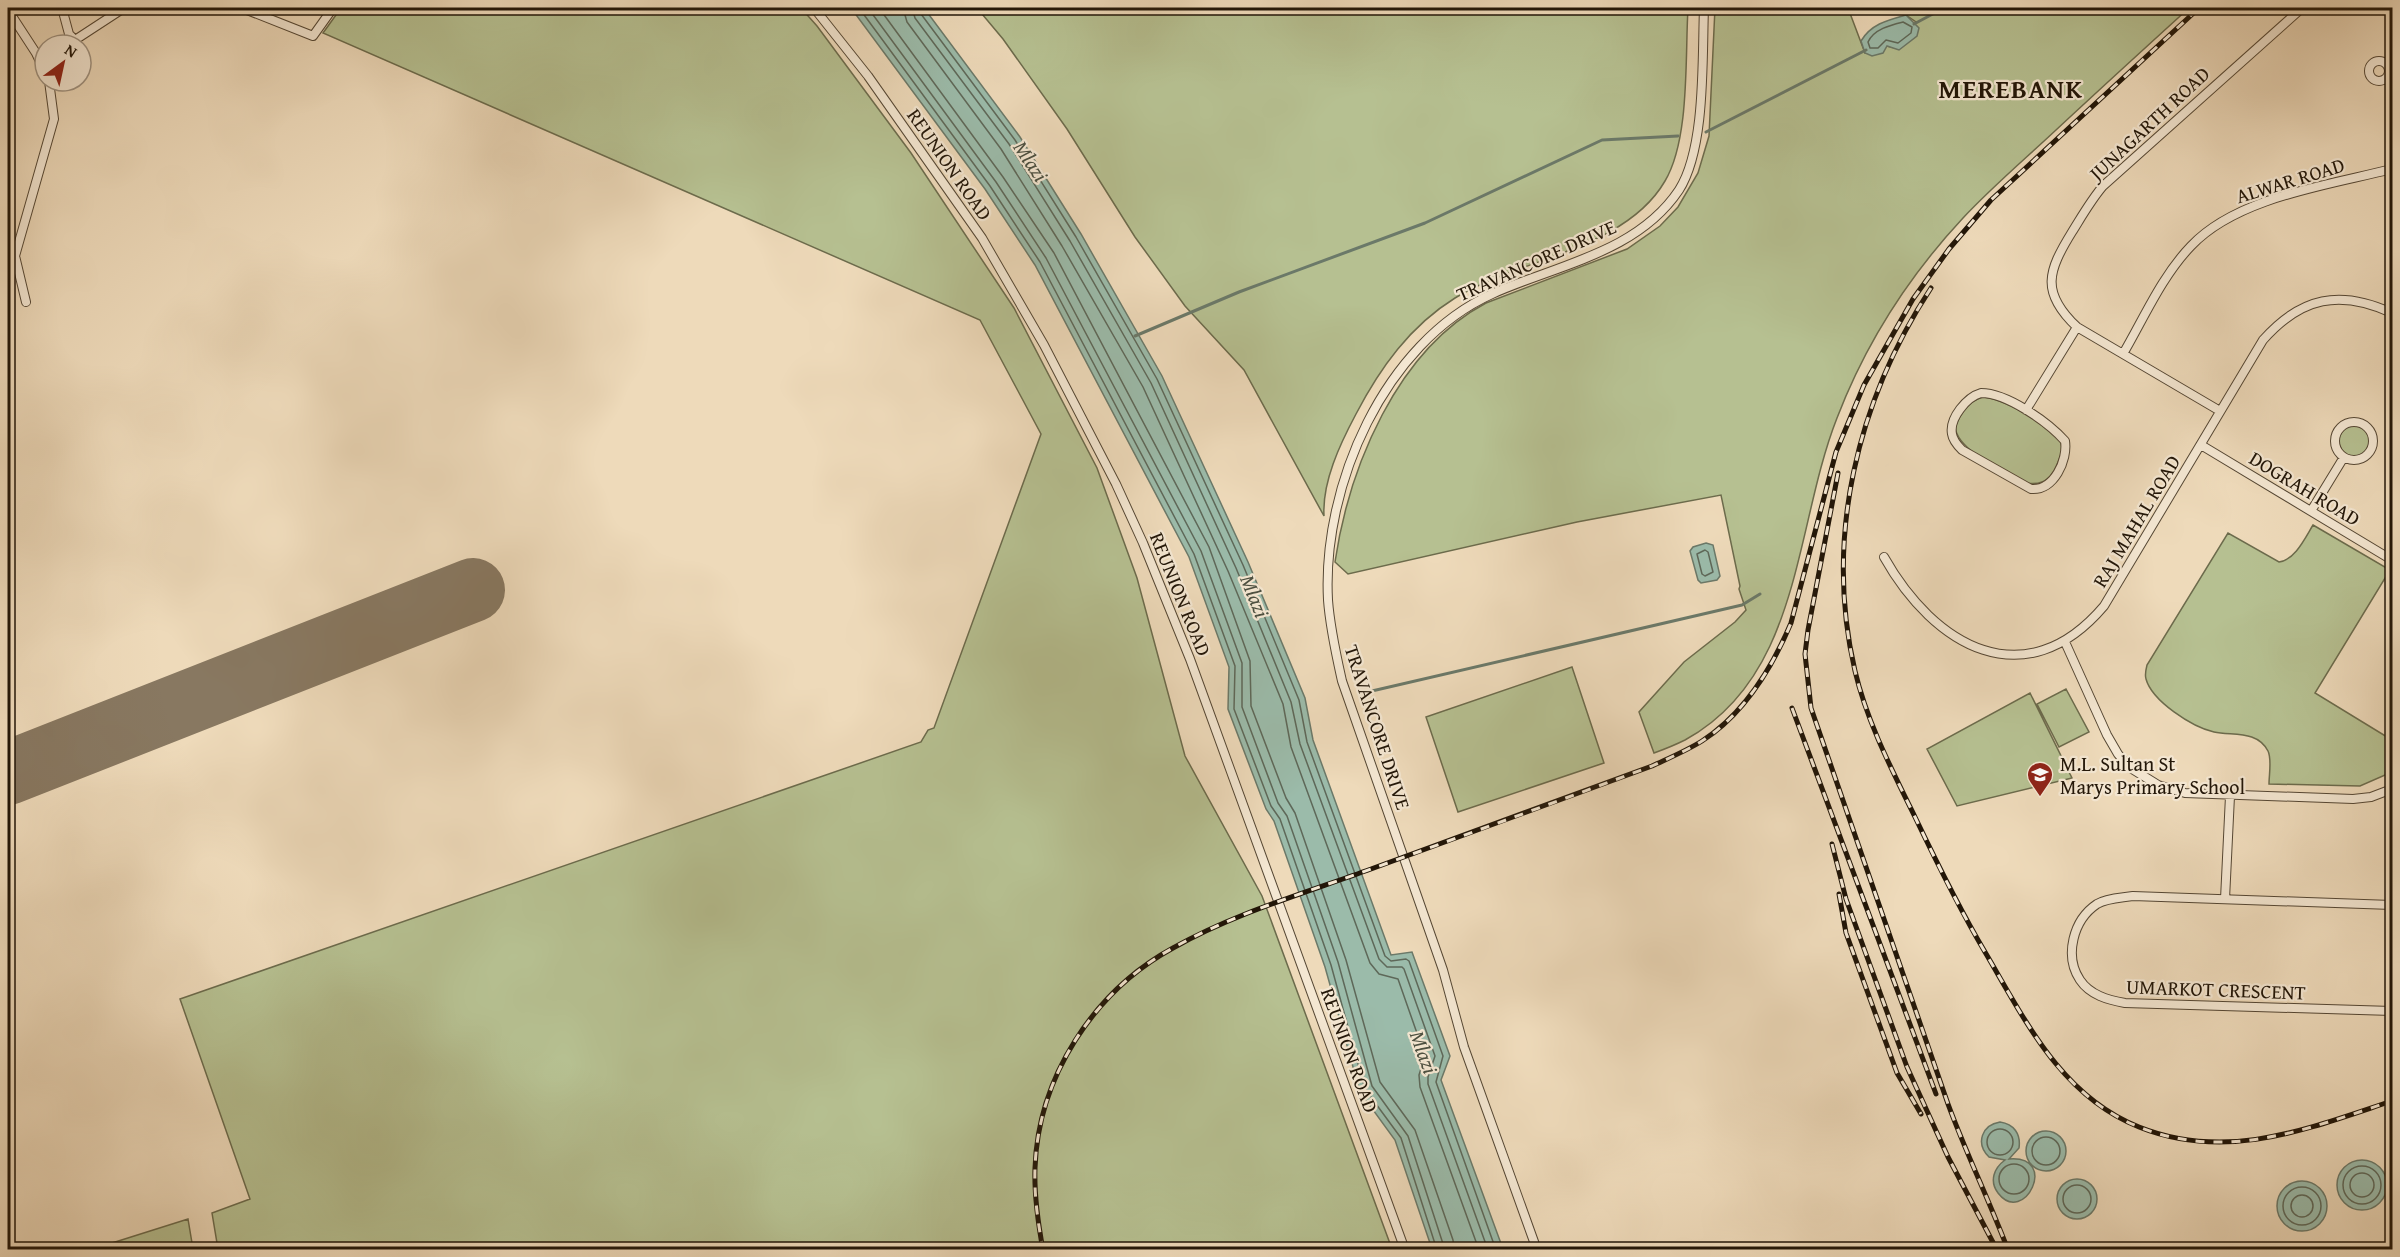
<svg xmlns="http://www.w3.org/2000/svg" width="2400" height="1257" font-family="'Gentium Book Plus',serif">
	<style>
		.green { fill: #b6c091; stroke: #6c6b4c; stroke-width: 1.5 }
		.water { fill: #9bbbaa; stroke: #6b7969; stroke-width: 1.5 }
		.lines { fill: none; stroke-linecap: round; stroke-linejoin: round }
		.shore { stroke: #5e6859; stroke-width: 1.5 }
		.stream { stroke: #6b7969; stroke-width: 3 }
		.runway { stroke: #887861; stroke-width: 64 }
		.minor-casing { stroke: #554734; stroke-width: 10 }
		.minor { stroke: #f4e7d2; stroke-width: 8 }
		.rail-casing { stroke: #221608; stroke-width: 5 }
		.rail { stroke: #f4e7d2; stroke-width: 3; stroke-dasharray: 9; stroke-linecap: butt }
		.labels { text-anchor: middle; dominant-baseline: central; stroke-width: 4.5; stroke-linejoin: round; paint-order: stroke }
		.street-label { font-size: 20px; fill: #221608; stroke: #f4e7d2 }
		.poi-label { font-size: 20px; fill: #221608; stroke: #f4e7d2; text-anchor: start }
		.water-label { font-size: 21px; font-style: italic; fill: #4c5041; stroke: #f4e7d2 }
		.district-label { font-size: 26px; font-weight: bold; letter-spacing: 1.5px; fill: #221608; stroke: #f4e7d2 }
	</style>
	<rect width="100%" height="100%" fill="#eedaba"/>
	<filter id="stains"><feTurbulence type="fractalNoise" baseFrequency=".00333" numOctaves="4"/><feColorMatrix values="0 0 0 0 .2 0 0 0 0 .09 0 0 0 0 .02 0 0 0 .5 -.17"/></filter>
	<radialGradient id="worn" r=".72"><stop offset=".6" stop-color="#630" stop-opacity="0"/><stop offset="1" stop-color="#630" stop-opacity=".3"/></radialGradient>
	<path class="green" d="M341,8H801L817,26L911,153L1014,308L1097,468L1137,578L1185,756L1262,896L1392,1249H218L212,1213L250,1199L180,999L921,742L928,730L934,728L1041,434L980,320L323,33Z
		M977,8H1688C1685,57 1690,139 1665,181C1625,250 1520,258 1455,298C1410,326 1380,368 1356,414C1340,444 1322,482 1324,516L1244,370L1185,306L1135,237L1067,129L1003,39Z
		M1715,8H1848L1865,53L1887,46L1899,49L1916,22L1906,15L1909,8H2189C2145,48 2100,89 2056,130C2025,159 1992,187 1963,218C1909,276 1865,345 1837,418C1794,527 1802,676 1685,740C1675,745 1665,749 1654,753L1639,712L1684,662L1735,622L1746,610L1739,589L1740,586L1721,495L1577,522L1348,574L1335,562C1349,467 1397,350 1486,303L1627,249L1660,226L1678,207L1698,173L1709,136Z
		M1983,397C2001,398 2047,423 2058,438C2061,441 2062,446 2062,451C2056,470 2050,487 2026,483C2006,471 1958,452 1955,427C1961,413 1968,401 1983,397Z
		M2339 441a16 16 0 1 1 32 0a16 16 0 1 1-32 0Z
		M2313,525L2390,570L2315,693L2392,740V772L2360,786L2269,784C2269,775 2272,759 2268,751C2257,730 2233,736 2214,732C2192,727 2152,701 2146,679C2145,676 2146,669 2147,665L2228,533L2279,562C2295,560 2305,538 2313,525Z
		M1572,667L1604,763L1458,812L1426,717Z
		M2066,689L2089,732L2059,747L2037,704Z
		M2030,693L2072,778L1957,806L1927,749Z
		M188,1219L193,1249H93Z"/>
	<path class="water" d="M851,8H924L1020,137L1081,234L1162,376L1248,562L1305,698L1313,740L1391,955L1412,952L1450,1056L1441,1080L1503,1249H1432L1395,1140L1360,1092L1325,967L1274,821L1266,809L1228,709L1229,667L1189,557L1035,265L985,189Z
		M1906,15L1919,28L1917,36L1899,50L1887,46L1883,53L1872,56L1865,53L1861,41C1871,24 1888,20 1906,15Z
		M1706,543L1713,545L1720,576L1717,580L1701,583L1698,580L1690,551L1693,547Z
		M2000,1122C2014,1124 2021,1134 2019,1148L2009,1159C2060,1155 2024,1227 1998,1193C1989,1181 1994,1168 2005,1160L1989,1157C1975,1143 1982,1125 2000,1122Z
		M2026 1151a20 20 0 1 1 40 0a20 20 0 1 1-40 0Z
		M2337 1185a25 25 0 1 1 50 0a25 25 0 1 1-50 0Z
		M2057 1199a20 20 0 1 1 40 0a20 20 0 1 1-40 0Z
		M2277 1206a25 25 0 1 1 50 0a25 25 0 1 1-50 0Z"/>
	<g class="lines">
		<path class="shore" d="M859,8L990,186L1040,262L1194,554L1235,666L1234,709L1271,806L1280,819L1331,965L1365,1089L1401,1138L1437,1250
			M868,8L996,182L1046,258L1201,551L1242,663V707L1278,803L1287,816L1338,962L1372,1086L1408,1136L1445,1250
			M879,8L1003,177L1054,253L1209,547L1250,661L1251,706L1286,798L1295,813L1346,960L1380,1082L1415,1130L1453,1240L1454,1250
			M903,8L907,22L1001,149L1062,246L1143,387L1228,571L1283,704L1291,747L1370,963L1379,974L1398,979L1425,1056L1419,1075L1420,1087L1479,1250
			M912,8L915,18L1009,144L1070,241L1151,383L1236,568L1291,702L1300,744L1379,959L1387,967H1402L1404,969L1435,1056L1428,1077V1084L1488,1250
			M919,8L921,14L1015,140L1076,237L1157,379L1243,565L1299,700L1307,742L1385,956L1391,961L1406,959L1409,961L1443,1056L1436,1082L1496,1250
			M1903,22L1912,27L1911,33L1898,43L1886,40L1878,48H1870L1868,42C1874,29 1891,25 1903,22Z
			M1705,550L1708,552L1713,572L1705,576L1702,574L1697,554Z
			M1987 1142a13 13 0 1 1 26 0a13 13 0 1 1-26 0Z
			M2032 1151a14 14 0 1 1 28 0a14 14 0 1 1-28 0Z
			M1999 1179a15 15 0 1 1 30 0a15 15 0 1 1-30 0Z
			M2343 1185a19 19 0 1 1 38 0a19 19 0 1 1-38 0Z
			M2350 1185a12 12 0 1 1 24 0a12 12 0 1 1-24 0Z
			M2063 1199a14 14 0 1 1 28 0a14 14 0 1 1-28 0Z
			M2283 1206a19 19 0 1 1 38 0a19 19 0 1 1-38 0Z
			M2291 1206a11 11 0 1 1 22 0a11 11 0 1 1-22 0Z"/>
		<path class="stream" d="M1914,24L1944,8
			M1706,132L1866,50
			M1135,336L1239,292L1425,223L1602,140L1678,136
			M1359,694L1742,605L1760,594"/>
		<path class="runway" d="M8,773L473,590"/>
		<defs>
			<path id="minor" d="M62,8L69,34L75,40L124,8
				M242,8L313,36L333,8
				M814,8L868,76L982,238L1044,345L1116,484L1143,543L1190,659L1405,1250
				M8,10L36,53L45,72
				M2369 71a10 10 0 1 1 20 0a10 10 0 1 1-20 0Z
				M26,302L15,256L54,119L49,81
				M2123,354C2144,318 2162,276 2191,246C2237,197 2329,185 2392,169
				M1981,393C2007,393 2048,422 2065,441C2068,460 2054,491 2031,489L1962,450C1958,446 1953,441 1952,434C1949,418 1967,397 1981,393Z
				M2026,410L2077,327
				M2220,411L2077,327C2040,292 2048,271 2072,232C2082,216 2091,200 2103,186L2302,8
				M2335 441a19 19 0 1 1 38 0a19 19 0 1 1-38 0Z
				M2201,445L2392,560
				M2311,511L2344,457
				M1884,557C1934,646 2025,699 2104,606L2263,340C2301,297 2340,289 2392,313
				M2065,642L2107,735L2118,754L2129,767L2158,785L2185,793L2353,799L2371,797L2392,789
				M2225,899L2230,796
				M2392,905L2133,896C2121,898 2107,898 2097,904C2073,920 2064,956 2080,980C2090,995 2108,1000 2125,1003L2392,1011
				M1537,1250L1464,1047L1443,970L1342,681C1336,654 1330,628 1328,600C1322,486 1384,343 1492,294C1556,265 1637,253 1679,190C1706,148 1702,57 1704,8"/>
		</defs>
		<use href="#minor" class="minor-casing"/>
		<use href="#minor" class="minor"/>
		<defs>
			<path id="rail" d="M1931,288C1857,401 1824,538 1855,671C1867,722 1892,770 1915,817C1937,863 1959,908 1985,952C2025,1020 2061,1096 2139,1127C2227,1162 2307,1129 2392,1101
				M1838,473L1808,630L1805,654L1811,708L1948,1104C1966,1153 1989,1200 2008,1250
				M1792,708L1936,1094
				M1832,844L1846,899L1907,1067L1948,1157L1997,1250
				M1839,894L1846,933L1897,1073L1921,1114
				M1043,1250C1038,1223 1034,1196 1035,1168C1038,1077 1094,991 1173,948C1235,913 1305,893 1371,869C1465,835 1559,801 1652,766C1669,758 1686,751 1702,741C1744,714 1772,668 1791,623L1836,452L1864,385L1913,299L1949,249L1991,200L2199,8"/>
		</defs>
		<use href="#rail" class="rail-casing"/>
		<use href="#rail" class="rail"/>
	</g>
	<defs>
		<symbol id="school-pin" viewBox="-11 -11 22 30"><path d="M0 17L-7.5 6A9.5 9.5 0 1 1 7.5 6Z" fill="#8f2418" stroke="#f4e7d2"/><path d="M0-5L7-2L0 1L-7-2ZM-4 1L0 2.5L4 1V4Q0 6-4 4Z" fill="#fff"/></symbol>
	</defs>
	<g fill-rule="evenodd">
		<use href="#school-pin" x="2025" y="760" width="30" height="40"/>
	</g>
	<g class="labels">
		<g class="street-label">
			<text transform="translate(2149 123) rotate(-43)">JUNAGARTH ROAD</text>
			<text transform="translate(950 164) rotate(55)">REUNION ROAD</text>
			<text transform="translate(2290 180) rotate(-17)">ALWAR ROAD</text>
			<text transform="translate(1536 260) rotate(-24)">TRAVANCORE DRIVE</text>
			<text transform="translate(2305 488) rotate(31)">DOGRAH ROAD</text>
			<text transform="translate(2136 521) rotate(-59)">RAJ MAHAL ROAD</text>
			<text transform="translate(1181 594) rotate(68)">REUNION ROAD</text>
			<text transform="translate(1378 727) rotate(72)">TRAVANCORE DRIVE</text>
			<text transform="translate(2216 989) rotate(2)">UMARKOT CRESCENT</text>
			<text transform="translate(1350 1050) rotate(70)">REUNION ROAD</text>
		</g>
		<g class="poi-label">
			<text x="2060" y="763">M.L. Sultan St<tspan x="2060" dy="23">Marys Primary School</tspan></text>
		</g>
		<g class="water-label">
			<text transform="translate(1031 161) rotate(56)">Mlazi</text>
			<text transform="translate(1255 596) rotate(68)">Mlazi</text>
			<text transform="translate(1424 1052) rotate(70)">Mlazi</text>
		</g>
		<g class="district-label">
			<text x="2011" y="88">MEREBANK</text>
		</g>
	</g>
	<rect width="2400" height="1257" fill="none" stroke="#eedaba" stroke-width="30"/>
	<rect x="9" y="9" width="2382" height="1239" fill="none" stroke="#221608" stroke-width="3"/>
	<rect x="15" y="15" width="2370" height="1227" fill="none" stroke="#221608" stroke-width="1.5"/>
	<g transform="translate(63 63) rotate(33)"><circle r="28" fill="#f4e7d2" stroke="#a09381" stroke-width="1.5"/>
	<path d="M0-4.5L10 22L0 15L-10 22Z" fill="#8f2418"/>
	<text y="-9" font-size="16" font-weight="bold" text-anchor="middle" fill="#221608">N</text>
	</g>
	<rect width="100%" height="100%" filter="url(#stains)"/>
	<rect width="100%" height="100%" fill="url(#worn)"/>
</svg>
